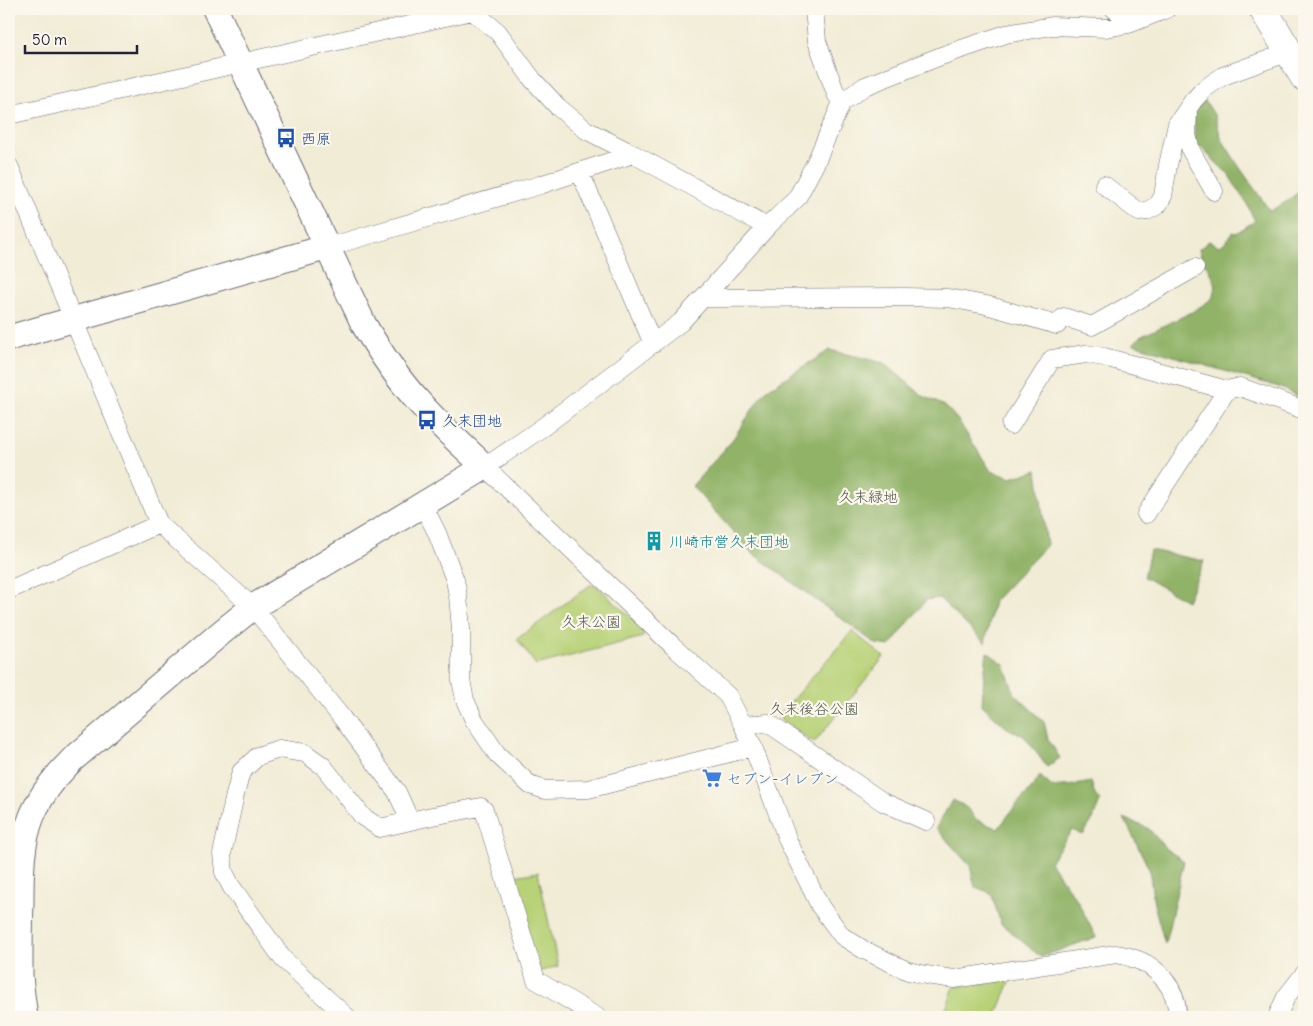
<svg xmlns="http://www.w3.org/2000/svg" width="1313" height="1026" font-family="Delius,'Klee One',sans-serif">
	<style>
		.green { fill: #b7d176; stroke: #6c7a58 }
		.forest { fill: #91b367; stroke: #5a6a51 }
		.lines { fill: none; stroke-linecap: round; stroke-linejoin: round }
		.street-casing { stroke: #6a6971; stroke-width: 19 }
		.secondary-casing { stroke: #6a6971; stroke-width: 27 }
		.primary-casing { stroke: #6a6971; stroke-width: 29 }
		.street { stroke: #fff; stroke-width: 18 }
		.secondary { stroke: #fff; stroke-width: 25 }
		.primary { stroke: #fff; stroke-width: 28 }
		.labels { text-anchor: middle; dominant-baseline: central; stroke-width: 4.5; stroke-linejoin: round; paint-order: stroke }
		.transit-label { font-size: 15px; fill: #164399; stroke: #fbf7ec; text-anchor: start }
		.park-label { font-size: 15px; fill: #4f574d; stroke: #fbf7ec }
		.culture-label { font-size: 15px; fill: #0d838f; stroke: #fbf7ec; text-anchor: start }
		.shop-label { font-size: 15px; fill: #366cbe; stroke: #fbf7ec; text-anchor: start }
	</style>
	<rect width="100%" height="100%" fill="#fbf7ec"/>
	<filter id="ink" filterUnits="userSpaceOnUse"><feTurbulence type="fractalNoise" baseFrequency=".02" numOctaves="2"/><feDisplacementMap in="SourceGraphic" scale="10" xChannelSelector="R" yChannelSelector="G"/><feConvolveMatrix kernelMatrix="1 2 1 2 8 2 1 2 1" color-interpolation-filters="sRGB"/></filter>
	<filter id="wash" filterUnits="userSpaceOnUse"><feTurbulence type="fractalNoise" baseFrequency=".0096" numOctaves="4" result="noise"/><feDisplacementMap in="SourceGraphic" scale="20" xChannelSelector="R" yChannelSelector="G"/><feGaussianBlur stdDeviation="1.12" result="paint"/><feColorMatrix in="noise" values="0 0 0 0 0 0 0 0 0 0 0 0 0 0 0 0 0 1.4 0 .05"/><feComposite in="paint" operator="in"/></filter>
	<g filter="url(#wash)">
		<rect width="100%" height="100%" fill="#f1ecd5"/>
		<path class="green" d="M590,585L597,586L643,629V637L536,665L517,639Z
			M852,631L884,657L814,743L781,720L780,714Z
			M538,872L558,966L535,973L510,877Z
			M1011,979L996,1017H943L954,987Z"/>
		<path class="forest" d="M1204,99L1215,116L1221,138L1240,168L1270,211L1286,202L1301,190L1302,192L1304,191V400L1282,388L1133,344L1140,337L1192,312L1212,299C1213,296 1215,290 1215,287C1215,279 1209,266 1202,262L1199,249L1209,241L1218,246C1225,244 1229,238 1232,232L1236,233L1255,221L1247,204L1228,174L1196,143L1193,113Z
			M830,350L884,363L923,396L945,406L957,419L991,471L1011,478L1037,470L1047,545L994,601L985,643L939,598L926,600L890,646L876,644L752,553L692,486L731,442L760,398L769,388Z
			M1150,550L1204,561L1187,601L1144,577Z
			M987,652L1004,664L1014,693L1044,722L1048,739L1060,758L1047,767L1024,736L1007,728L982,705L984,675Z
			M1040,776L1052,787L1076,785L1091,782L1095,795L1100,801L1093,819L1083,835L1072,830L1050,862L1078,902L1096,937L1041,957L1001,924L991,893L975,887L970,866L936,828L952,800C963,804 970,809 975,819L998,829L1016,805L1033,787Z
			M1124,818L1149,829L1166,849L1184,861L1165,944L1154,904L1149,869Z"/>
	</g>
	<g filter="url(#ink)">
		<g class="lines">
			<defs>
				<path id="street" d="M470,9L498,32L533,80L558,107L586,130L633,154L767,227
					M814,9L817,41L836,94L842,102
					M1114,9L1134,22
					M1167,9L1129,24L1106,28L1052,26L1006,34L941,56L865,86L842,102L815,164L797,198L767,227L681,322L543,427L485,467L673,646L728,696L743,725L753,747L788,841L820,906L842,936L864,950L908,971L926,975L954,979L1116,954C1121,955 1127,956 1132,958C1157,965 1179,990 1177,1017
					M1188,110L1187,135L1191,151L1214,191
					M9,115L472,11
					M9,166L159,524L253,607L342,718L397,792L410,821
					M580,172L653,344
					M1104,185L1139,212L1147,211L1158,205L1163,196L1168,165L1177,124L1193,101L1204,89L1223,76L1289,52
					M328,247L540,185L633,154
					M704,298L905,297L948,298L986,305L1057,325L1064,317L1092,326L1195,268
					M1011,425L1052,359L1086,354L1104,357L1227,390L1240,387L1304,410
					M423,505L437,533L455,580L458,596L461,629V680L465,700L474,720L497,754L530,785L545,790L588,789L753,747
					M1146,514L1227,390
					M9,590L159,524
					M743,725L768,723L883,802L926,821
					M9,825L15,834
					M347,1017L283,959L231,886L224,872L222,854L235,795L241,772L258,756L279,749L305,753L323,766L363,817L380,828L432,816L481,807L484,810L536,980L597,1017
					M1277,1017L1286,997L1304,974"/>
				<path id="secondary" d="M9,338L328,247
					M25,1017C23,1003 21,989 20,975C20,951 20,927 21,903C21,873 21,843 32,816C41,794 55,777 72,760L222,632L253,607L485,467C462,445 438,424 417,400C396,377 380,352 364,325L215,9"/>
				<path id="primary" d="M1263,9L1304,77"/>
			</defs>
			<use href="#street" class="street-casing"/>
			<use href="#secondary" class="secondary-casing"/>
			<use href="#primary" class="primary-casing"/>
			<use href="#street" class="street"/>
			<use href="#secondary" class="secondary"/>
			<use href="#primary" class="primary"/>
		</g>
	</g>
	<defs>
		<symbol id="bus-bare" viewBox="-9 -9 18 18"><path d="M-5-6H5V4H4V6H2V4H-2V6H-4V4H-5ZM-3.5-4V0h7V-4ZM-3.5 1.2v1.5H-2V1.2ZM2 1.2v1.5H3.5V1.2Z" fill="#1a4fb4" stroke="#fbf7ec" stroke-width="2.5" paint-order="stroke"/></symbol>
		<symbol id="building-bare" viewBox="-9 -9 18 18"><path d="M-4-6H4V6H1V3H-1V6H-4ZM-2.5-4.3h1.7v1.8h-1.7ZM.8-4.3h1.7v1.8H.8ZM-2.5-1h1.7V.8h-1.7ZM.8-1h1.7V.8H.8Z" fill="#0f9aa8" stroke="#fbf7ec" stroke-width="2.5" paint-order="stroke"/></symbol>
		<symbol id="supermarket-bare" viewBox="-9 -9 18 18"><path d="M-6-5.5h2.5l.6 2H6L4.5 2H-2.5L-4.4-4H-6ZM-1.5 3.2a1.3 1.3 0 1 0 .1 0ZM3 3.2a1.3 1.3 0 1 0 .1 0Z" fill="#3f7fe0" stroke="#fbf7ec" stroke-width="2.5" paint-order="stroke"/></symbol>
	</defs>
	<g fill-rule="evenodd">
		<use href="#bus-bare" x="272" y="124" width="28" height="28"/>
		<use href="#bus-bare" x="413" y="406" width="28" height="28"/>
		<use href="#building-bare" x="640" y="527" width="28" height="28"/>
		<use href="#supermarket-bare" x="698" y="764" width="28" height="28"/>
	</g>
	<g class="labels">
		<g class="transit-label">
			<text x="301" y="138">西原</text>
			<text x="442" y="420">久末団地</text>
		</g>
		<g class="park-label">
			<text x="868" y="496">久末緑地</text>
			<text x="591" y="621">久末公園</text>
			<text x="814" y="708">久末後谷公園</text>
		</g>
		<g class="culture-label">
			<text x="669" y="541">川崎市営久末団地</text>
		</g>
		<g class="shop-label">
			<text x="727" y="778">セブン-イレブン</text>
		</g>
	</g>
	<rect width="1313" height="1026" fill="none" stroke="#fbf7ec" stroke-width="30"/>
	<path d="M25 45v8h112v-8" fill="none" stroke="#22223b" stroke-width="2.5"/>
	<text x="32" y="45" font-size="15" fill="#22223b" stroke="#fbf7ec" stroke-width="4" paint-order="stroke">50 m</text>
</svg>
